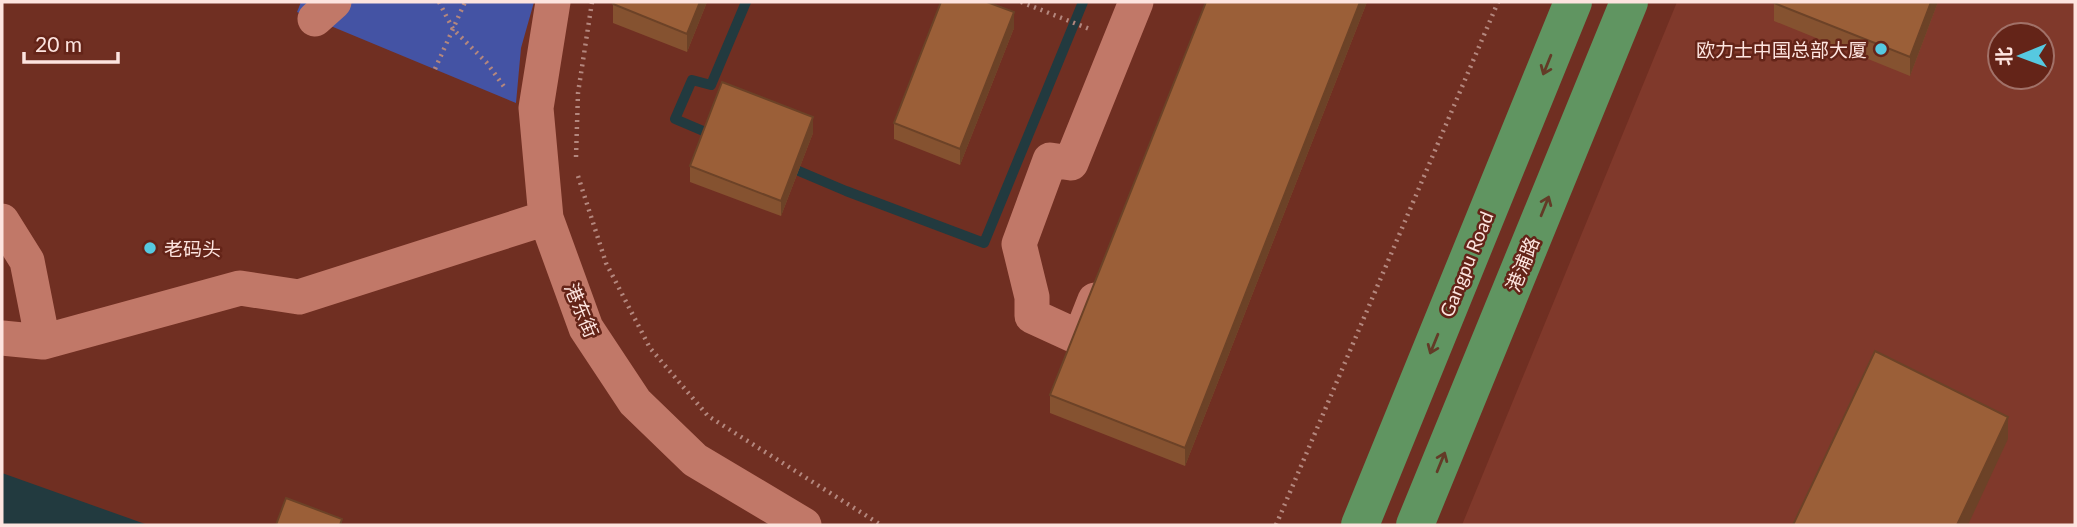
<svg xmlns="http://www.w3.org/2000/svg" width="2077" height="527" font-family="Lato,'Noto Sans SC',sans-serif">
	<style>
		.built { fill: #80392b; fill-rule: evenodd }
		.green { fill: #4453a4 }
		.water { fill: #223a3f }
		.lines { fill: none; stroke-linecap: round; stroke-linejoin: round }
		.stream { stroke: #223a3f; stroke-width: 10 }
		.path { stroke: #b4877e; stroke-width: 4.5; stroke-dasharray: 2 5; stroke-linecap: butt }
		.minor { stroke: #c17868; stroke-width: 35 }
		.major { stroke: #609561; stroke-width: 38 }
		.wall { fill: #855230 }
		.shaded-wall { fill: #6c4227 }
		.building { fill: #9b5f38; stroke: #6c4227; stroke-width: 2 }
		.oneway { stroke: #633b27 }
		.poi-dot { fill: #56c9e0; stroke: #642418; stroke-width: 2.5 }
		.labels { text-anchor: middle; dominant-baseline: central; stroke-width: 5; stroke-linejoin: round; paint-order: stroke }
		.poi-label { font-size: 19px; fill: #fde4df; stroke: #642418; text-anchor: end }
		.street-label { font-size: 19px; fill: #fde4df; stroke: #642418 }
	</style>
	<rect width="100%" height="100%" fill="#702f22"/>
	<path class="built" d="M1677,2H2075V525H1462ZM2000,35H2042V77H2000Z"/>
	<path class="green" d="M301,2H534L521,48L516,103L297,12Z"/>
	<path class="water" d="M2,473L148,525H2Z"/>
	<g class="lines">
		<path class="stream" d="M715,136L675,119L692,80L711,85L746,2
			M787,166L846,191L984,243L1083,2"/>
		<path class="path" d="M439,2L453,29L487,63L505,88
			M1021,2L1092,30
			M435,69L465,2
			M576,157L578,93L592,2
			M578,176L606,263L650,348L708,416L881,525
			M1276,525L1498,2"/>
		<path class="minor" d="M553,2L536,108L546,218L586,328L635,402L695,460L804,525
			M315,19L334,2
			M2,221L27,261L43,342
			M1095,300L1080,338L1032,316V297L1019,244L1050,160L1071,163L1136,2
			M2,338L43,342L240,288L299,297L546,218"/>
		<path class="major" d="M1360,525L1573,2
			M1415,525L1629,2"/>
	</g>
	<path class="wall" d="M707,2L687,52L613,23V4Z
		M1206,2H1367L1185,466L1050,413V395Z
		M1938,2L1910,76L1774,21V3Z
		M1014,28L960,165L894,139V123Z
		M813,133L781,216L690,182V166Z"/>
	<path class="shaded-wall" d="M700,2H707L687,52V34Z
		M1360,2H1367L1185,466V448Z
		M1931,2H1938L1910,76V57Z
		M1014,12V28L960,165V149Z
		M813,117V133L781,216V201Z
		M2008,417V439L1968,525H1957Z"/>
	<path class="building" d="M614,2H700L687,34L613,4Z
		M941,2H987L1014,12L960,149L894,123Z
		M1206,2H1360L1185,448L1050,395Z
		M1775,2H1931L1910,57L1774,3Z
		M722,82L813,117L781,201L690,166Z
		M1875,351L2008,417L1957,525H1793Z
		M286,498L342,519L340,525H276Z"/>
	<defs><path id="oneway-shaft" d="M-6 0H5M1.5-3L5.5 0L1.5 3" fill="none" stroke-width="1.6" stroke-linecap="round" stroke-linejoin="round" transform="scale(1.75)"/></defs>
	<g class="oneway">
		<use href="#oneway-shaft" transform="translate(1547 65) rotate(112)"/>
		<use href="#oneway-shaft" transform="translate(1545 206) rotate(-68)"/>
		<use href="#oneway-shaft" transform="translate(1434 344) rotate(112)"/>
		<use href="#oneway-shaft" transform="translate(1441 462) rotate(-68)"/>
	</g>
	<g class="poi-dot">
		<circle cx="1881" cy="49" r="7"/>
		<circle cx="150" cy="248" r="7"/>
	</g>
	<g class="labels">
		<g class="poi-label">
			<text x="1867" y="49">欧力士中国总部大厦</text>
			<text x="164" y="248" text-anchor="start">老码头</text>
		</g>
		<g class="street-label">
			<text transform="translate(1466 264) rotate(-68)">Gangpu Road</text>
			<text transform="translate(1522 264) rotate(-68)">港浦路</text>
			<text transform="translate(582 310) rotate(67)">港东街</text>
		</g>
	</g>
	<rect width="2077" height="527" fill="none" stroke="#fde4df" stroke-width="7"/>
	<g transform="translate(2021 56) rotate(269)"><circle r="33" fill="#642418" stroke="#a17168" stroke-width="2"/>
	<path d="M0-5L12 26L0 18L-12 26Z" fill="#56c9e0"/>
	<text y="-10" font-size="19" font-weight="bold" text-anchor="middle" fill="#fde4df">北</text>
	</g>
	<path d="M24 52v10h94v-10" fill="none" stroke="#fde4df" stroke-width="3.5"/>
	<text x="35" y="52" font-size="21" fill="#fde4df" stroke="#642418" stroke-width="5" paint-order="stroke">20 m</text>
</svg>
